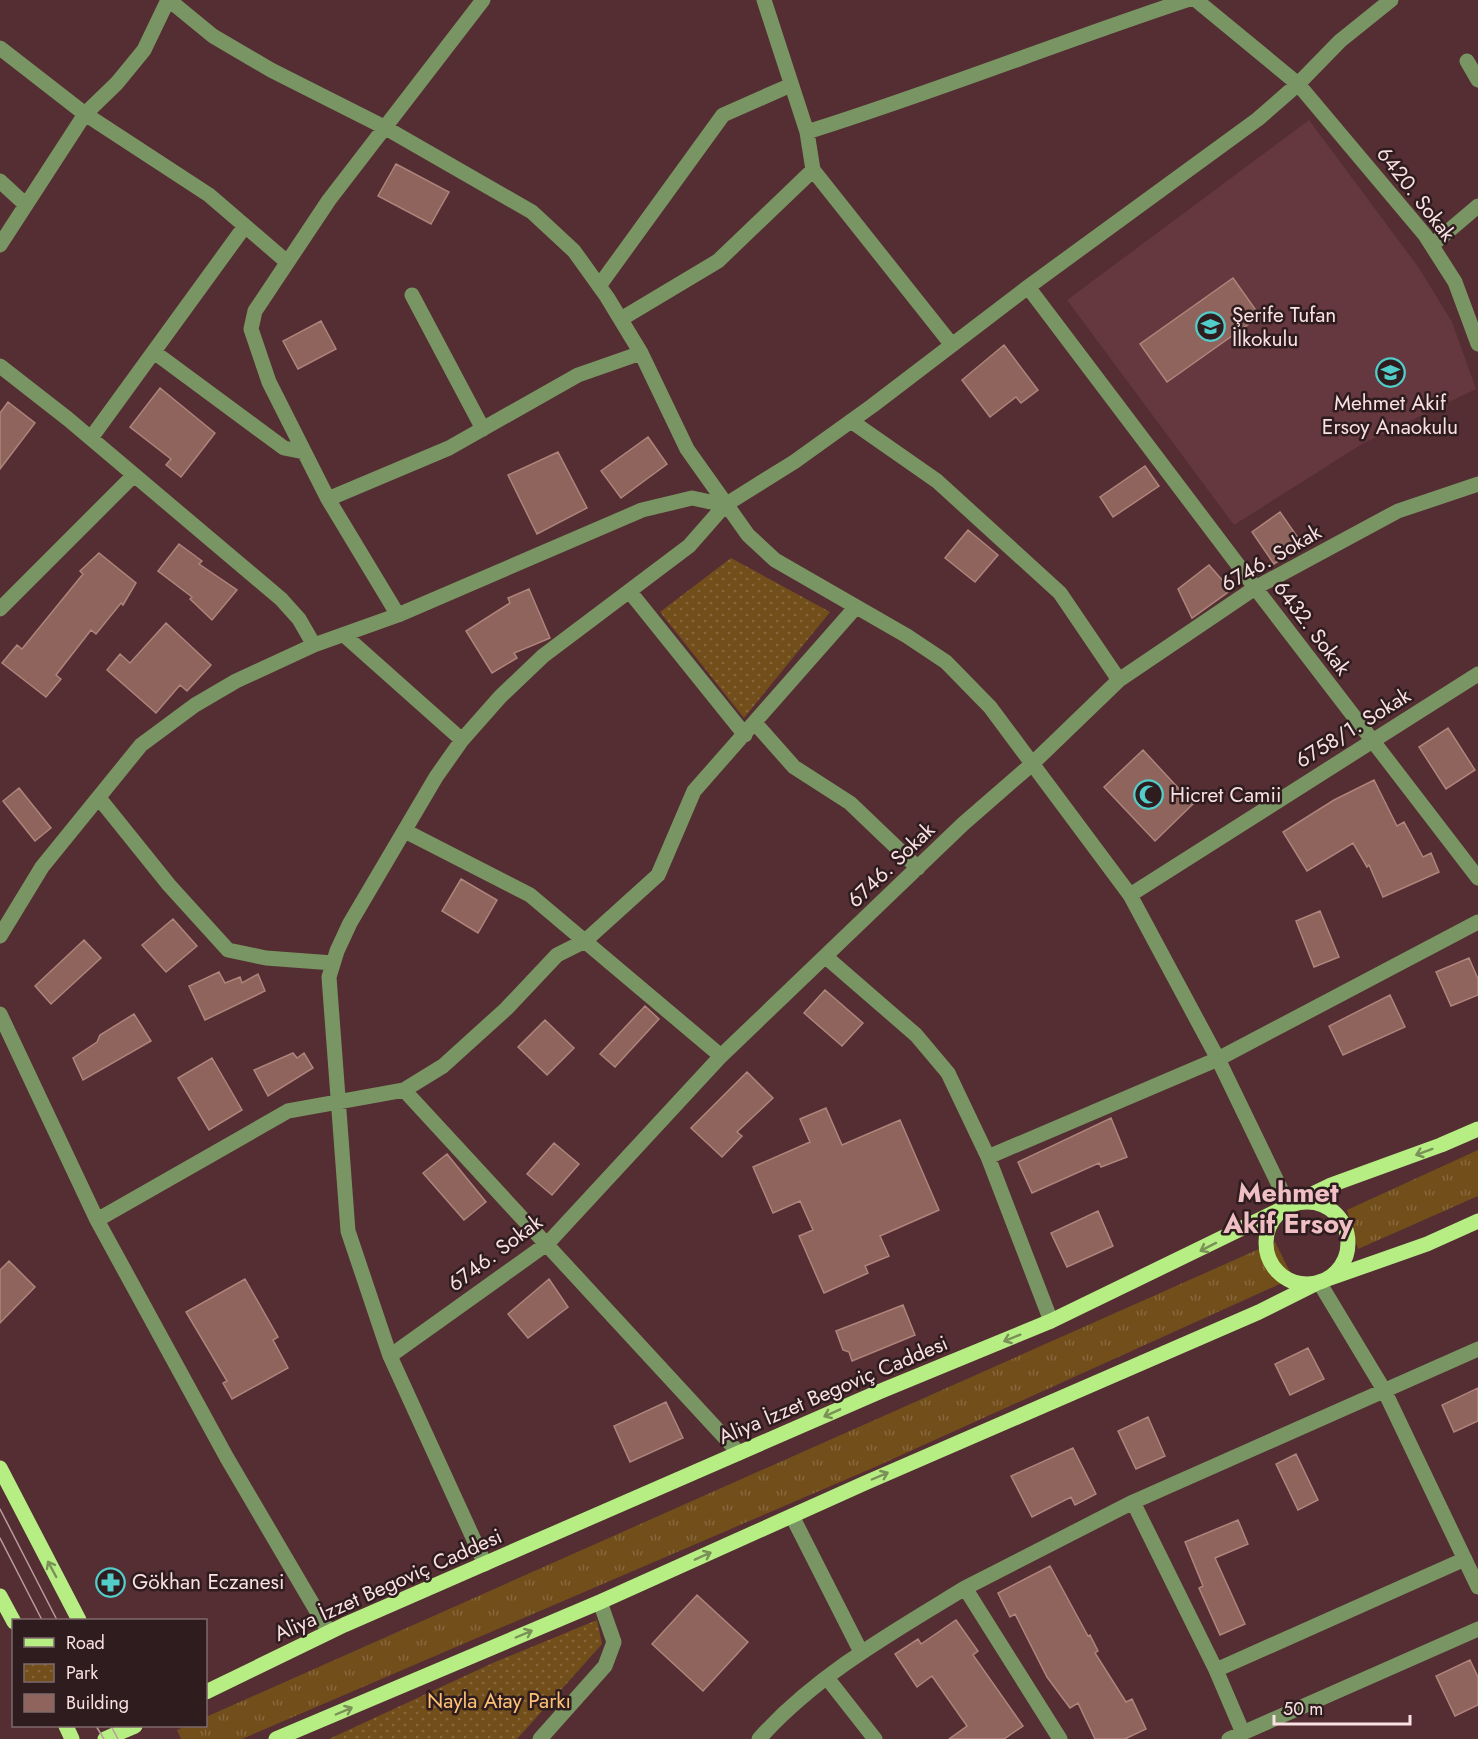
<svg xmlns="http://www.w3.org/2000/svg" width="1478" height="1739" font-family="Jost,sans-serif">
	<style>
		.built { fill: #64383e }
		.grass { fill: url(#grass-tufts) }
		.park { fill: url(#park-dots) }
		.building { fill: #8e645c; stroke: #af847b; stroke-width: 1.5 }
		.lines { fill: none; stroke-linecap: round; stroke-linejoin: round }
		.minor { stroke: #799563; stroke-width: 15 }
		.major { stroke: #b6ee84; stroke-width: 15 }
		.tram { stroke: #b99b9e; stroke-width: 1.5 }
		.oneway { stroke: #799056 }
		.labels { text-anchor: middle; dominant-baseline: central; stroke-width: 5; stroke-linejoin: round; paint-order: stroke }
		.street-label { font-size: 21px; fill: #f9e0e2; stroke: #2e1c1e }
		.poi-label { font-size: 21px; fill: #f9e0e2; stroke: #2e1c1e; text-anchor: start }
		.park-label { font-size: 21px; fill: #fec277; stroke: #2e1c1e }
		.district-label { font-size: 27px; font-weight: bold; fill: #efbfc4; stroke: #2e1c1e }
	</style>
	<defs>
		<pattern id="grass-tufts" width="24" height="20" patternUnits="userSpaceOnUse" patternTransform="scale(1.5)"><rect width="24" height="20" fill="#724e1b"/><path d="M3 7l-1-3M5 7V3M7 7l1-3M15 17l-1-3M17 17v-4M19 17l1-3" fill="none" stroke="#87673c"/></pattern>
		<pattern id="park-dots" width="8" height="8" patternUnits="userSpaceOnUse" patternTransform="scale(1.5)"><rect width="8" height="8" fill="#724e1b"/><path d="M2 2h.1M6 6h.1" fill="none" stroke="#87673c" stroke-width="1.8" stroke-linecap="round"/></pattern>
	</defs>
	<rect width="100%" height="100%" fill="#542e33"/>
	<path class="built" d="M1309,120L1419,268L1452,322L1476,389L1362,444L1234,525L1067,300Z"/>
	<path class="grass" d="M1478,1150V1196L1358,1249L1347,1210Z
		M1275,1242L1293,1278L875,1467L242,1739H181L177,1730L186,1726H206V1717Z"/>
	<path class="park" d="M731,558L830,612L744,718L660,612Z
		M597,1620L602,1644L517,1739H329L495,1662Z"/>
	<path class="building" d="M396,164L449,192L431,224L378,196Z
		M1233,278L1260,316L1167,382L1140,344Z
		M321,321L336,349L298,369L283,341Z
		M1004,345L1038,390L1021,403L1016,397L990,417L962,380Z
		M160,388L215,433L181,477L166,465L171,459L130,427Z
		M8,402L35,423L0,469V413Z
		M648,437L667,464L621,498L601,471Z
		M558,452L587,508L537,534L508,475Z
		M1145,466L1159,486L1113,517L1100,497Z
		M1280,512L1303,545L1274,564L1252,532Z
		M968,530L998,555L975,582L945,558Z
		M179,544L202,561L199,564L237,590L212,620L190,599L192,597L158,571Z
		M99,553L136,583L123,605L121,603L96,634L91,630L56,675L61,679L46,697L2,663L17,645L22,649L83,574L80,571Z
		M1209,565L1231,590L1192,618L1178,589Z
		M529,589L550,638L514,653L517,658L492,673L466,631L510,603L508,598Z
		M166,623L211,665L187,691L180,685L156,713L107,670L120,654L130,663Z
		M1448,728L1475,770L1446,789L1419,747Z
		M1143,750L1193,804L1155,841L1104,787Z
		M1374,780L1397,826L1404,822L1423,857L1431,853L1439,872L1383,897L1369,865L1367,867L1353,843L1307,871L1283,832L1334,800Z
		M19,788L51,828L35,841L3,801Z
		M461,879L497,900L478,933L442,911Z
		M1320,911L1339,957L1314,967L1296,921Z
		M173,919L197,946L166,972L142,945Z
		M84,940L101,958L51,1004L35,986Z
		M1469,958L1478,979V995L1451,1006L1436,972Z
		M219,972L225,983L240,977L242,983L258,974L265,991L205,1020L189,986Z
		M825,990L863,1023L842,1046L804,1013Z
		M1390,995L1405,1027L1343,1055L1329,1026Z
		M645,1006L659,1019L615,1067L600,1054Z
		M134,1014L151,1041L83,1080L73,1058L97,1042L100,1035Z
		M545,1020L574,1048L547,1075L518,1047Z
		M293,1053L297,1058L304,1053L313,1068L268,1096L254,1070Z
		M212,1058L242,1110L209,1130L178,1078Z
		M747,1072L773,1098L737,1132L742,1136L722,1157L691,1128Z
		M826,1108L842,1145L900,1120L939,1210L880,1236L889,1256L865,1266L868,1273L824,1293L799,1236L813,1230L800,1201L773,1213L753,1167L810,1142L800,1119Z
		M1111,1118L1127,1157L1101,1167L1099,1163L1032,1193L1018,1162Z
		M554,1143L579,1164L552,1195L527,1174Z
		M447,1154L486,1202L464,1220L423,1173Z
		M1098,1211L1113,1246L1067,1267L1051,1233Z
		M9,1261L35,1287L0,1323V1270Z
		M245,1279L278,1337L273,1340L288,1368L232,1399L223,1383L227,1381L186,1312Z
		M549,1279L568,1307L528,1338L508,1314Z
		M903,1305L915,1335L852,1361L849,1352L843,1350L836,1331Z
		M1308,1348L1324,1379L1290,1395L1275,1364Z
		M1478,1388V1421L1454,1432L1442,1405Z
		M666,1402L683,1438L630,1462L614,1426Z
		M1148,1417L1165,1456L1136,1469L1118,1431Z
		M1073,1448L1096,1494L1075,1505L1071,1497L1032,1517L1011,1476Z
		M1296,1454L1318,1500L1298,1510L1276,1464Z
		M1238,1520L1248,1544L1215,1558L1245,1624L1220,1635L1199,1588L1203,1586L1185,1542Z
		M1050,1566L1088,1636L1090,1635L1098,1651L1095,1653L1126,1702L1132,1699L1146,1729L1125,1739H1095L1078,1703L1070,1708L1047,1677L1015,1614L1010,1617L998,1593Z
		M697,1595L748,1642L703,1691L652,1644Z
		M956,1620L978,1651L973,1655L1023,1726L1004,1739H949L967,1726L932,1676L917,1687L895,1654L918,1639L921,1644Z
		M1470,1660L1478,1677V1705L1455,1716L1436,1676Z"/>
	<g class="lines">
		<path class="minor" d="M169,0L213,36L271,70L384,127L532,212L574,251L607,297L641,353L687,449L748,535L775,560L907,636L946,662L990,707L1130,895L1218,1059L1289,1206
			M764,0L807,132L813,170L952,345
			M1196,0L1298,84L1425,235L1455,282L1478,344
			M0,48L85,114L209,195L287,262
			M1467,61L1478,80
			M807,132C935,92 1060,42 1187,0
			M0,181L26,205
			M0,245L85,114L117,83L144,50L168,0
			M1432,245L1478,206
			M599,286L723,115L791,85
			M1028,287L1263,598L1478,878
			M412,295L483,429
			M621,319L718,261L813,170
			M154,352L284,448L304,452
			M0,366L68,419L281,599L299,619L314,645
			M851,421L937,481L1060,593L1119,680
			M91,438L245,226
			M328,499L449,448L578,375L641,353
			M630,592L745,735
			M0,609L134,475
			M398,615L328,499L269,382L251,329L255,311L329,200L483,0
			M344,635L462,740
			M755,723L794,767L850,803L918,868
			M99,798L169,885L228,950L266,958L333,963
			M405,831L530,895L721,1056
			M1130,895L1478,674
			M0,936L42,867L141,745L195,705L236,681L314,645L398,615L642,510L692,498L725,505
			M826,957L916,1035L948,1073L988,1157L1051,1321
			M0,1014L97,1220L227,1458L329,1632
			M404,1090L739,1453
			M988,1157L1218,1059L1478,922
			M97,1220L288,1111L404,1090L443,1066L506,1009L557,955L585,941L658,875L694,791L855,608
			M1319,1282L1384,1390L1478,1587
			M390,1356L548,1243L721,1056L963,824L1032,764L1119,680L1255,588L1398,511L1478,484
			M1133,1502L1216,1670L1243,1733
			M792,1516L861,1652
			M485,1564L390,1356L348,1231L329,977L337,951L350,923L436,777L462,740L500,697L543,656L689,546L725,505L794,462L872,406L1028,287L1258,119L1298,84L1340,41L1391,0
			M1216,1670L1465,1559
			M828,1679L875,1739
			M540,1739L605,1666L614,1642L600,1602
			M759,1739C816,1675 893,1632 965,1588
			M1060,1739L965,1588L1133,1502L1478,1349
			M1229,1739L1478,1629"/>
		<path class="major" d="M1266 1243a41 41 0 1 1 82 0a41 41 0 1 1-82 0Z
			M0,1468L79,1620
			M0,1596L14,1622
			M206,1692L344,1625L881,1391L1051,1321L1331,1185L1441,1145L1478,1129
			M66,1726L72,1739
			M105,1739L135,1726
			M276,1739L600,1602L865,1483L1259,1312L1319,1282L1427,1244L1478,1221"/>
		<path class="tram" d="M0,1509L57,1620
			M0,1538L42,1620
			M96,1726L104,1739
			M111,1726L118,1739"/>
	</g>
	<defs><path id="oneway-shaft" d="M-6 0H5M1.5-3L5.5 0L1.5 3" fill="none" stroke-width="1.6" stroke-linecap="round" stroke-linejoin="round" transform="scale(1.5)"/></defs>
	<g class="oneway">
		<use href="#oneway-shaft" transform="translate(1424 1152) rotate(160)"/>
		<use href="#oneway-shaft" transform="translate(1208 1247) rotate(153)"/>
		<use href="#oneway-shaft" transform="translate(1012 1338) rotate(158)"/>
		<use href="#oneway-shaft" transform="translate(832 1413) rotate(156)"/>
		<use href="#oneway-shaft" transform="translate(880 1476) rotate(-23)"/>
		<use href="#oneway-shaft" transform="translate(703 1556) rotate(-24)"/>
		<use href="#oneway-shaft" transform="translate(52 1569) rotate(-118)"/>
		<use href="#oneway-shaft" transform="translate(524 1634) rotate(-23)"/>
		<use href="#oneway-shaft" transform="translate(344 1711) rotate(-23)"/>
	</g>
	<defs>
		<symbol id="school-ring" viewBox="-11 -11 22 22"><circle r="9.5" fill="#2e1c1e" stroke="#53cdc9" stroke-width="1.5"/><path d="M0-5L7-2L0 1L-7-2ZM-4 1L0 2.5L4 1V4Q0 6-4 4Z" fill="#53cdc9"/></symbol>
		<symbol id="mosque-ring" viewBox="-11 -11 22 22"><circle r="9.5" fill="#2e1c1e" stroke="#53cdc9" stroke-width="1.5"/><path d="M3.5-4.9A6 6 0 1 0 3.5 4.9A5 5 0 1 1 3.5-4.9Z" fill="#53cdc9"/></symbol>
		<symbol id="pharmacy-ring" viewBox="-11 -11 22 22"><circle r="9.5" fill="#2e1c1e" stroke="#53cdc9" stroke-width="1.5"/><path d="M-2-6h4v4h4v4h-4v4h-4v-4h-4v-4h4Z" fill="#53cdc9"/></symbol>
	</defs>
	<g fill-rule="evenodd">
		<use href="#school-ring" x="1194" y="310" width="33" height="33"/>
		<use href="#school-ring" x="1374" y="356" width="33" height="33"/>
		<use href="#mosque-ring" x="1132" y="778" width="33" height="33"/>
		<use href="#pharmacy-ring" x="94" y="1566" width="33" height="33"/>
	</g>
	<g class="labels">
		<g class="street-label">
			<text transform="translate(1416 194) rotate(52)">6420. Sokak</text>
			<text transform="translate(1271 558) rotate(-30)">6746. Sokak</text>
			<text transform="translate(1312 628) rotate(53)">6432. Sokak</text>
			<text transform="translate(1353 728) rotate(-32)">6758/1. Sokak</text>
			<text transform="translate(891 865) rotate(-44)">6746. Sokak</text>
			<text transform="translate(495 1253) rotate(-37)">6746. Sokak</text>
			<text transform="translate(833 1390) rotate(-23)">Aliya İzzet Begoviç Caddesi</text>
			<text transform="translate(388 1585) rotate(-24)">Aliya İzzet Begoviç Caddesi</text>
		</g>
		<g class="poi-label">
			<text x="1232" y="315">Şerife Tufan<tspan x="1232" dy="24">İlkokulu</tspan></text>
			<text x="1390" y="403" text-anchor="middle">Mehmet Akif<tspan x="1390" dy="24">Ersoy Anaokulu</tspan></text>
			<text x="1170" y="795">Hicret Camii</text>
			<text x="132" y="1582">Gökhan Eczanesi</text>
		</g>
		<g class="park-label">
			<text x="499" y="1701">Nayla Atay Parkı</text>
		</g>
		<g class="district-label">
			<text x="1288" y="1192">Mehmet<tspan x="1288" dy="31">Akif Ersoy</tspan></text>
		</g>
	</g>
	<rect x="12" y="1619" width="195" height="108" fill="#2e1c1e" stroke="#7f6a6c" stroke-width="1.5"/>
	<rect x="24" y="1638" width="30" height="9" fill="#b6ee84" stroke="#7f6a6c" stroke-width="1.5"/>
	<text x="66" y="1649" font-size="18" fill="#f9e0e2">Road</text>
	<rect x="24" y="1664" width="30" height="18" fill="url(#park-dots)" stroke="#7f6a6c" stroke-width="1.5"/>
	<text x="66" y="1679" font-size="18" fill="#f9e0e2">Park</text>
	<rect x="24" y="1694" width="30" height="18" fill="#8e645c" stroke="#7f6a6c" stroke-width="1.5"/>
	<text x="66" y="1709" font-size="18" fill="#f9e0e2">Building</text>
	<path d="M1274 1715v9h136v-9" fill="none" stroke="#f9e0e2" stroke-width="3"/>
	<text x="1283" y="1715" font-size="18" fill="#f9e0e2" stroke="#2e1c1e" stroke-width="4.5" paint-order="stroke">50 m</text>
</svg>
